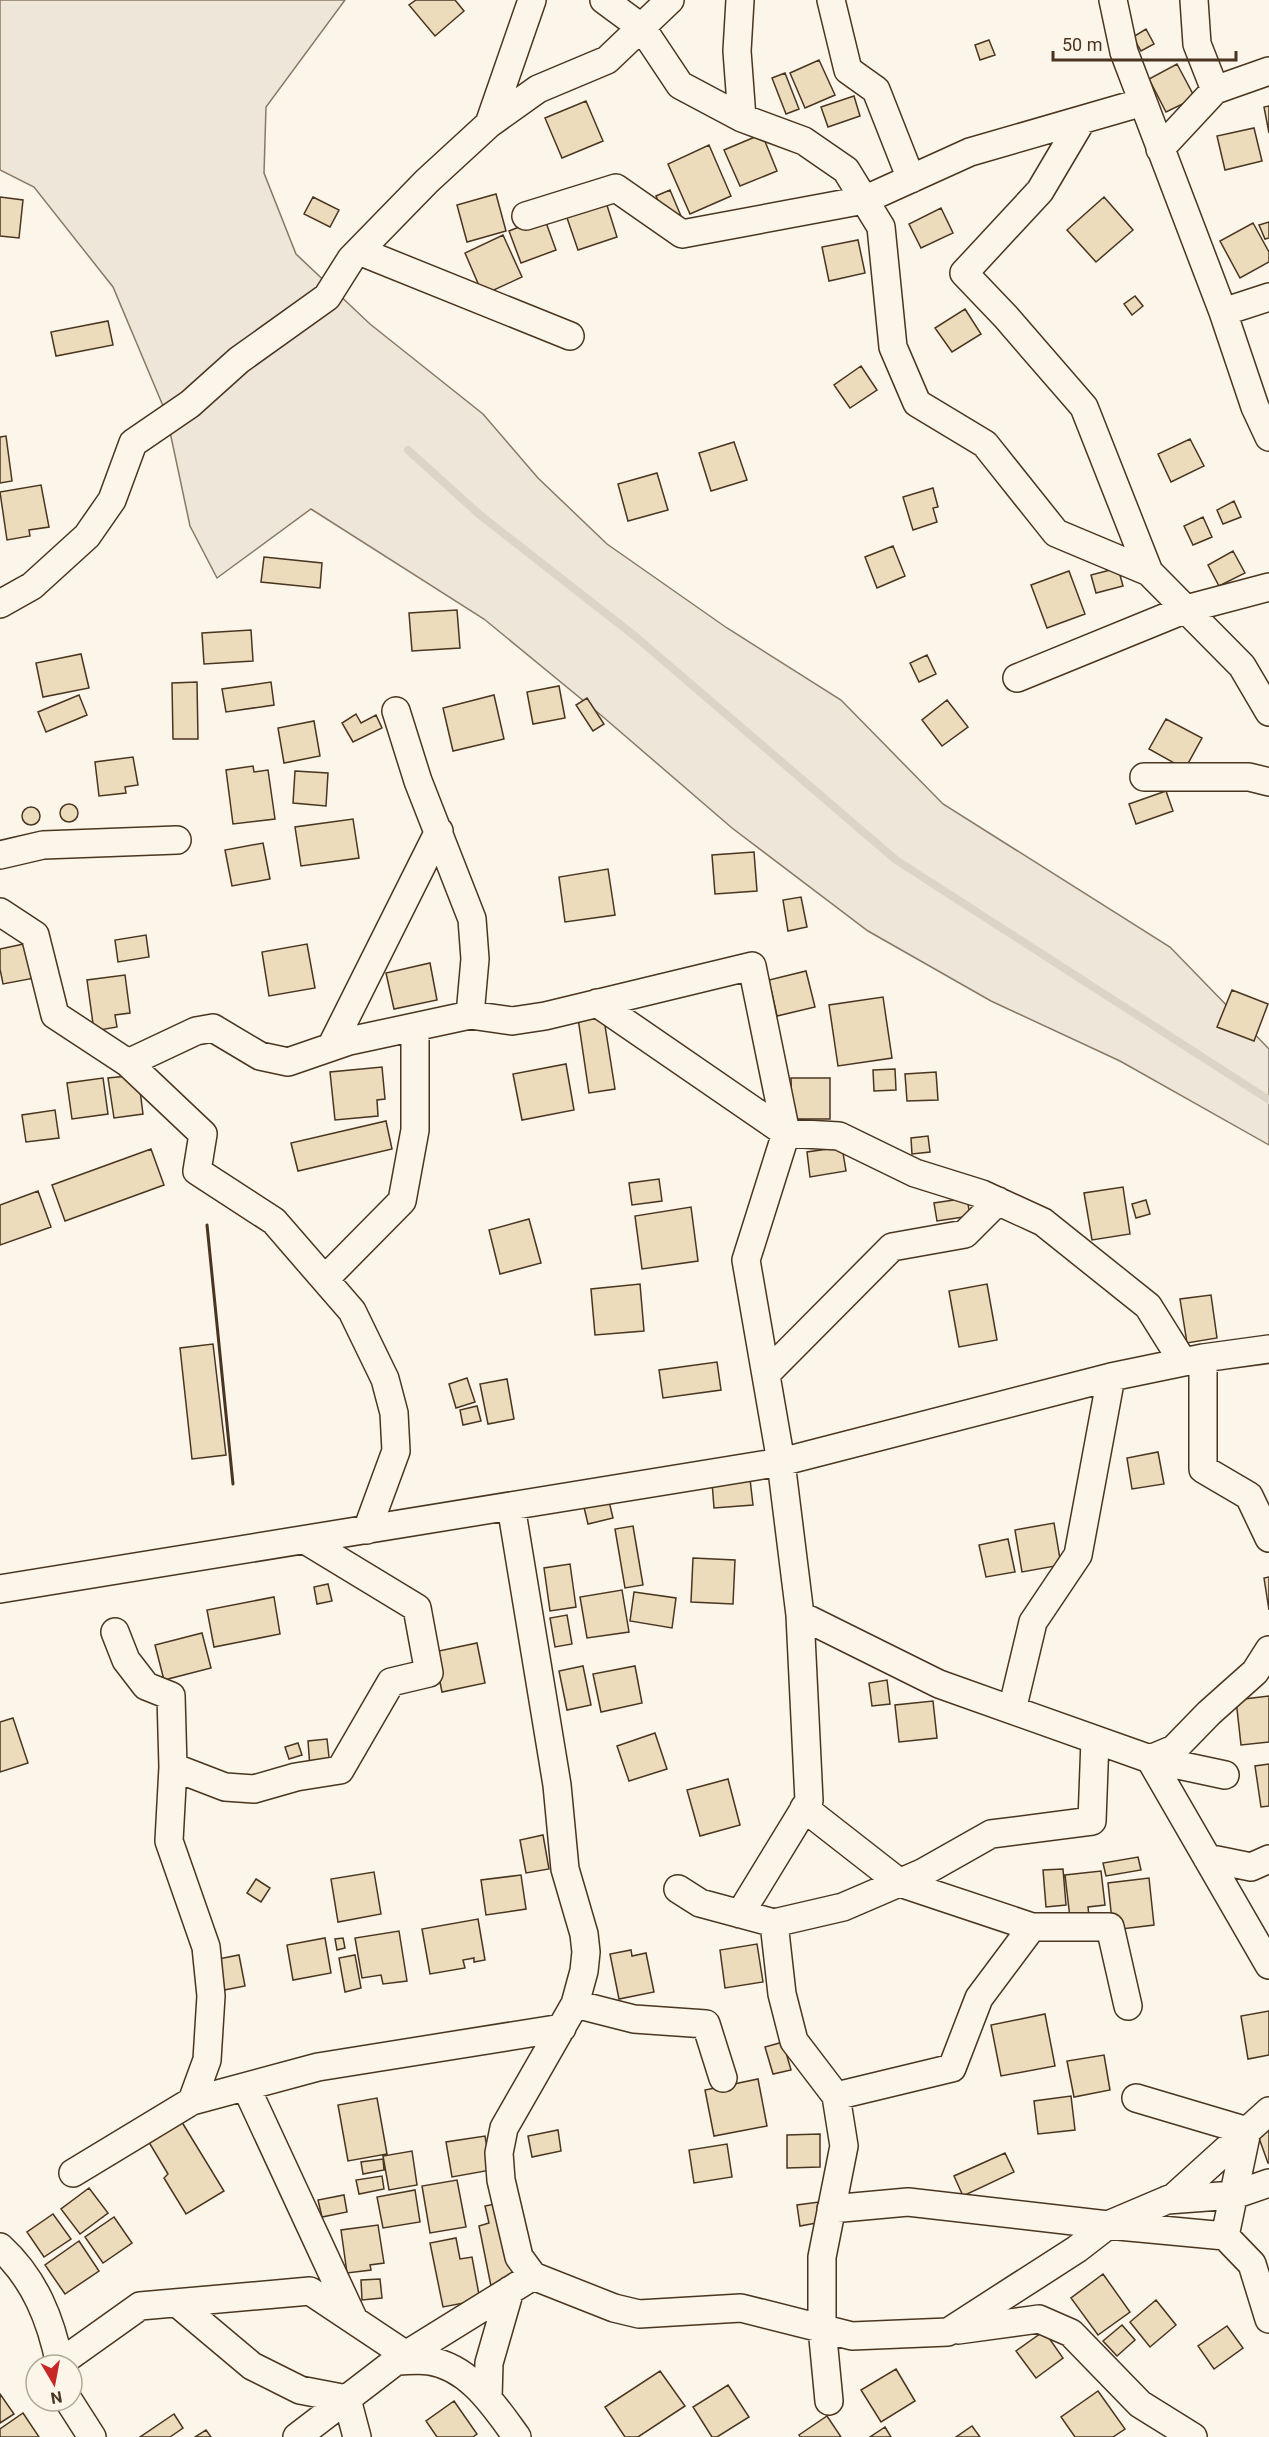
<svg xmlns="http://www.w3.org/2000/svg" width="1269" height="2437" font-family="Roboto,sans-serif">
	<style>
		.green { fill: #ede6d9; stroke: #887966; stroke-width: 1.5 }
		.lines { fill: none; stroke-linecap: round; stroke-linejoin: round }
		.stream { stroke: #dcd4c6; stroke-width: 8 }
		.building { fill: #ecdcbc; stroke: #4a3520; stroke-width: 1.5 }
		.minor-casing { stroke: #4a3520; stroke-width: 30 }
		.minor { stroke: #fbf6e9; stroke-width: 27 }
		.wall { stroke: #4a3520; stroke-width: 3 }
	</style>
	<rect width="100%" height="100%" fill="#fbf6e9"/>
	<path class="green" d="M0,0H345L266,107L264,173L296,254L370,324L483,414L538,478L607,544L727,628L841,700L943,804L1170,947L1269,1049V1145L1120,1061L991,1001L868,931L732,828L602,716L484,619L311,509L217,578L190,526L166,413L113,287L34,187L0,170Z"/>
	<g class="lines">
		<path class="stream" d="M408,450L480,515L636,637L896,860L1269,1100"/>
	</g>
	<path class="building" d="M416,0H455L464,11L435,36L409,5Z
		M1146,29L1154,44L1141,51L1133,37Z
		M989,40L995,55L980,60L975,45Z
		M819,60L835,95L805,108L790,73Z
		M1177,64L1195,98L1166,112L1149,79Z
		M785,73L799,109L786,114L772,78Z
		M854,96L860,116L828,127L821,107Z
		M586,101L603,141L562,158L545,118Z
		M1269,106V133L1264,107Z
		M1254,128L1262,161L1225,170L1217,136Z
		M762,134L777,171L740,186L724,150Z
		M709,145L731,196L690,214L668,164Z
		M670,190L681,216L667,222L656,196Z
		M496,194L506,231L467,242L457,205Z
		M0,197L23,200L19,238L0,236Z
		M313,197L339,210L330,227L304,214Z
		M1104,197L1133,230L1096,262L1067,230Z
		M605,199L617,237L578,250L565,212Z
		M941,208L953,233L921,248L909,224Z
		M544,217L556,250L521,263L509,231Z
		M1269,222V238L1265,239L1259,225Z
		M1253,223L1269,252V262L1240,278L1220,241Z
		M503,235L522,277L483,295L465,253Z
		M858,240L865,273L829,281L822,247Z
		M1135,296L1143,306L1132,315L1124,304Z
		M965,309L981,334L952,352L935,328Z
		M108,321L113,345L56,356L51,332Z
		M861,366L877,390L850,408L834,385Z
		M6,436L12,481L0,483V437Z
		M1190,439L1204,466L1171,482L1158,454Z
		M734,442L747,480L711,491L699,453Z
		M657,473L668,510L628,521L618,484Z
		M41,485L49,527L29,530L30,536L7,540L0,492Z
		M933,488L938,507L933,508L937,522L913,530L903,497Z
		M1234,501L1241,517L1223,524L1217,510Z
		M1203,517L1212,537L1193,545L1184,526Z
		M893,546L905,576L877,588L865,557Z
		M1233,551L1245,573L1219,586L1208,565Z
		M264,557L322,563L320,588L261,582Z
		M1118,568L1123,586L1096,593L1091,575Z
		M1069,571L1085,614L1047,628L1031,585Z
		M457,610L460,648L412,651L409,613Z
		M251,630L253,661L204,664L202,633Z
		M81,654L89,688L43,697L36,663Z
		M927,655L936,674L919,682L910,663Z
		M197,682L198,739H173L172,683Z
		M271,682L274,705L226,712L222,689Z
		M559,686L565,718L533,724L527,692Z
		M79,695L87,715L46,732L38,712Z
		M494,695L504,739L453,751L443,708Z
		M587,698L604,724L593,731L576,705Z
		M947,700L968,727L942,746L922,720Z
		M356,714L361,723L376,715L382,728L353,742L342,723Z
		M1166,719L1202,738L1185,769L1149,749Z
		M314,721L320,756L284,763L278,728Z
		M133,757L138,785L125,787L126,793L99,796L95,762Z
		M253,766L254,772L268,770L275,819L233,824L226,770Z
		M295,771L328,773L326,806L293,803Z
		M1166,791L1173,811L1136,824L1129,804Z
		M60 813a9 9 0 1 1 18 0a9 9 0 1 1-18 0Z
		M22 816a9 9 0 1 1 18 0a9 9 0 1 1-18 0Z
		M353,819L359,858L301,866L295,827Z
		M263,843L270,879L232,886L225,850Z
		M754,852L757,891L715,894L712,855Z
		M608,869L615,915L565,922L559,877Z
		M801,897L807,927L788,931L783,900Z
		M146,935L149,957L118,962L115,940Z
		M33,942L40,977L3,984L0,969V949Z
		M307,944L315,988L269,996L262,952Z
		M430,963L437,1000L394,1009L386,973Z
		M806,971L815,1007L777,1016L769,980Z
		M125,975L130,1013L115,1015L117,1027L94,1031L87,980Z
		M1232,990L1268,1004L1254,1041L1217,1027Z
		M883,997L892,1058L838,1066L829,1005Z
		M603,1013L615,1089L589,1093L578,1018Z
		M566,1064L574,1110L522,1120L513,1074Z
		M382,1067L385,1099L377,1100L378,1116L335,1120L330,1072Z
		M895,1069L896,1090L874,1091L873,1070Z
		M936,1072L938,1100L907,1101L905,1074Z
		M138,1075L143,1114L114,1118L108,1078Z
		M103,1078L108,1114L72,1119L67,1083Z
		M791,1078H830V1119H792Z
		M55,1110L59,1138L26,1142L22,1115Z
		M386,1121L392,1149L298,1171L291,1143Z
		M928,1136L930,1152L912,1154L911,1138Z
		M842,1147L846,1171L810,1177L807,1152Z
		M151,1149L164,1185L65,1221L52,1185Z
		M659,1179L662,1201L632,1205L629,1183Z
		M1123,1187L1130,1234L1092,1240L1084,1193Z
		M38,1191L51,1227L0,1245V1205Z
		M967,1198L970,1216L937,1221L934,1203Z
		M1146,1200L1150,1214L1136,1218L1132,1204Z
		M691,1207L698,1261L642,1269L635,1216Z
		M529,1219L541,1263L500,1274L489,1230Z
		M640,1284L644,1331L595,1335L591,1289Z
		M987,1284L997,1340L959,1347L949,1291Z
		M1211,1295L1217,1338L1187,1343L1180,1299Z
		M213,1344L226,1455L192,1459L180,1348Z
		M717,1362L721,1390L663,1398L659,1370Z
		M467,1378L475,1402L456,1408L449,1384Z
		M507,1379L514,1419L488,1424L480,1384Z
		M477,1406L481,1421L463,1425L460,1410Z
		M1158,1452L1164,1484L1132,1489L1127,1458Z
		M750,1479L753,1505L714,1508L712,1482Z
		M608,1497L613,1518L588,1524L583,1503Z
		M1054,1523L1061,1565L1022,1572L1015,1530Z
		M633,1526L643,1585L625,1588L615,1529Z
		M1008,1539L1015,1572L986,1577L979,1545Z
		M693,1558L735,1560L733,1604L691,1602Z
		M570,1564L576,1607L550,1611L544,1568Z
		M1269,1577V1610L1264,1578Z
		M328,1584L332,1601L317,1604L314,1587Z
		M622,1590L629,1632L587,1638L580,1597Z
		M634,1592L676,1598L672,1628L630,1621Z
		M274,1597L280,1634L214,1647L207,1610Z
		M567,1615L572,1644L555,1647L550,1618Z
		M202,1633L211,1668L164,1680L155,1645Z
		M477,1643L485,1683L442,1692L434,1652Z
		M583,1666L591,1705L567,1710L559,1671Z
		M635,1666L642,1703L601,1712L593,1674Z
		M887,1680L890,1704L872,1706L869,1683Z
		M1269,1696V1742L1241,1745L1236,1700Z
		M933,1701L937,1738L899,1742L895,1705Z
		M13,1718L28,1763L0,1772V1722Z
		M655,1733L667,1769L629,1781L617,1746Z
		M327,1739L330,1766L310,1768L308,1741Z
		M298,1743L302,1755L289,1759L285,1747Z
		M1269,1764V1806L1261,1807L1255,1766Z
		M728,1779L740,1825L700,1836L687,1790Z
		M543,1835L549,1869L526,1873L520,1840Z
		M1138,1857L1141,1870L1106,1876L1103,1863Z
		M1063,1869L1066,1905L1046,1907L1043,1870Z
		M1101,1871L1105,1905L1088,1907L1089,1916L1070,1918L1065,1875Z
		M374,1872L381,1914L338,1922L331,1879Z
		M521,1875L526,1909L486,1915L481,1880Z
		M1149,1878L1154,1925L1113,1930L1108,1883Z
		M256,1879L270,1888L261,1902L247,1893Z
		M478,1919L485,1960L474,1962V1958L463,1960L465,1968L430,1974L422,1929Z
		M399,1931L407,1981L383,1984L381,1975L362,1978L355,1938Z
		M325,1938L331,1973L293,1980L287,1945Z
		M343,1938L345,1948L337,1950L335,1939Z
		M757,1944L763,1982L725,1988L720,1950Z
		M631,1950L632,1956L646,1953L654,1992L619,1999L610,1954Z
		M239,1955L245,1986L219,1991L213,1960Z
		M355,1955L361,1988L345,1992L339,1958Z
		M1269,2011V2055L1248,2059L1241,2016Z
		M1045,2014L1055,2066L1001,2076L991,2025Z
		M783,2042L791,2070L773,2074L765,2047Z
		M1104,2055L1110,2090L1074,2097L1067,2061Z
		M758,2079L767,2126L714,2136L705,2090Z
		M1071,2096L1075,2130L1038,2134L1034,2101Z
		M377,2098L387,2154L348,2161L338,2105Z
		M180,2119L224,2191L186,2214L164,2178L168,2174L147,2139Z
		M1269,2122V2163H1268L1255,2127Z
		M558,2130L561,2151L532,2157L528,2136Z
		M820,2134V2167L787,2168V2135Z
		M485,2136L491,2170L452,2177L446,2142Z
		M727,2144L732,2177L694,2183L689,2150Z
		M412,2151L417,2185L389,2190L383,2156Z
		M1005,2153L1014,2172L963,2196L954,2176Z
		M383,2159L384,2170L363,2174L361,2162Z
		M382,2176L384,2189L359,2194L356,2180Z
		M457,2180L466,2227L430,2233L422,2186Z
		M89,2188L108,2213L80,2234L61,2209Z
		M415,2190L420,2222L383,2228L377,2197Z
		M344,2195L347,2212L322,2217L318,2200Z
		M819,2202L822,2222L800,2226L797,2205Z
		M500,2203L516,2281L491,2286L479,2226L489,2223L485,2206Z
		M53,2214L71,2239L44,2257L27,2232Z
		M114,2217L132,2243L103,2263L85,2237Z
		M378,2225L384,2263L370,2265L371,2270L347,2273L341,2230Z
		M456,2238L460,2259L472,2257L480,2300L443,2307L430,2243Z
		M79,2241L99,2271L65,2294L45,2265Z
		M1103,2274L1130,2312L1098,2335L1071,2298Z
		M380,2279L382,2298L362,2300L361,2280Z
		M1156,2300L1176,2325L1150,2347L1130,2322Z
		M1122,2325L1135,2340L1117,2356L1103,2341Z
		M1227,2326L1243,2348L1214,2369L1198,2346Z
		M1044,2331L1063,2358L1036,2378L1016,2351Z
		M896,2369L915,2401L881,2422L861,2390Z
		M660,2371L685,2406L638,2437H625L605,2407Z
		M728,2385L749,2417L717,2437H712L693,2407Z
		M1098,2391L1125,2429L1113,2437H1075L1061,2417Z
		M0,2394L14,2414L0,2423Z
		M454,2401L477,2434L473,2437H437L426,2421Z
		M23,2413L39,2437H0V2429Z
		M174,2414L183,2428L170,2437H140Z
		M827,2416L841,2437H800L799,2435Z
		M972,2426L980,2437H956Z
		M885,2427L891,2437H870Z
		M206,2430L211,2437H195Z"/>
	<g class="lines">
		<defs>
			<path id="minor" d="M604,0L642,28L680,85L742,118L804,141L846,170L881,227L893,347L917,403L985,444L1056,533L1149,572L1242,666L1269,712
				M740,0L737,51L742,118
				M831,0L848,70L876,90L911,179
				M1113,0L1124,52L1223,312L1255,407L1269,437
				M1215,90L1269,71
				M1082,120L1040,191L964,273L1006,317L1084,407L1149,572
				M489,124L532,0
				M1160,149L1215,90L1197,44L1194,0
				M526,216L616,188L682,234L864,200L970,152L1143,102
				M359,251L570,336
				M1223,312L1269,297
				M0,604L32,586L87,536L112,500L133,443L190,404L239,360L327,297L351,259L427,181L489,124L538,89L607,60L670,0
				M1017,678L1186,609L1269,587
				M396,711L418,781L472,919L475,959L470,1015
				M1144,777H1249L1269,782
				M0,855L43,845L177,840
				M0,912L35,935L55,1015L128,1063L203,1134L197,1171L274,1221L352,1311L385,1379L394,1413L396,1451L367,1530
				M597,1003L786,1133L839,1136L915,1173L982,1194L1043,1222L1148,1306L1183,1362
				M331,1047L439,831
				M128,1063L196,1031L213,1028L260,1056L288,1062L349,1041L470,1015L512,1021L545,1016L752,966L786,1133L746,1260L781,1462L800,1615L939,1684L1150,1759L1269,1965
				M325,1279L402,1201L415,1130V1027
				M1203,1358V1469L1249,1496L1269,1538
				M766,1374L892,1247L965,1234L998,1201
				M511,1506L557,1785L565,1869L584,1934L586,1952L584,1971L575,2004L504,2128L499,2153L501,2180L519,2257L533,2276L614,2308L639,2314L741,2308L852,2336L948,2332L1077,2249L1108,2225L1174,2197L1269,2111
				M0,1589L781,1462L1111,1377L1203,1358L1269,1349
				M115,1632L126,1660L146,1686L171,1696L173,1767L169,1841L206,1947L211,1996L207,2060L192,2101
				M1012,1710L1033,1622L1078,1555L1111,1377
				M1150,1759L1174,1749L1209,1713L1255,1672L1269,1650
				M1150,1759L1225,1775
				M173,1767L225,1787L254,1789L296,1777L340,1770L391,1682L429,1673L417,1608L305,1540
				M804,1808L900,1883L1032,1927H1110L1128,2006
				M1207,1858L1251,1867L1269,1859
				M678,1889L700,1903L774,1923L843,1907L922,1873L991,1834L1092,1821L1095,1740
				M740,1914L809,1801L800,1615
				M774,1923L782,1994L794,2041L836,2096L844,2146L822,2257V2328L829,2401
				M575,2004L634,2019L706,2024L723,2078
				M246,2087L354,2320
				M836,2096L952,2068L979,1998L1032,1927
				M1136,2098L1247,2131L1225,2236
				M73,2173L192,2101L318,2067L562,2028
				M1167,2200L1234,2195L1269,2183
				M831,2209L908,2202L1108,2225L1225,2236L1252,2264L1269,2319
				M0,2247C35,2279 51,2320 60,2365
				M177,2303L252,2366L300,2390L347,2399L357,2437
				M958,2330L1039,2319L1071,2333L1140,2404L1193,2437
				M396,2361C407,2361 419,2359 429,2361C470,2367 495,2407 517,2437
				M60,2363L140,2306L310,2291L406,2355
				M488,2398L489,2363L510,2290
				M69,2401L92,2437
				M297,2437L396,2361L533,2276"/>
		</defs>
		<use href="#minor" class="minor-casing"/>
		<use href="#minor" class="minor"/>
		<path class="wall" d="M207,1225L233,1484"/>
	</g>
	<g transform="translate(54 2383) rotate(170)"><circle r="28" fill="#fbf6e9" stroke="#b4a999" stroke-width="1.5"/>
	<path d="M0-4.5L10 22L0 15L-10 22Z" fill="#c62828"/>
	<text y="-9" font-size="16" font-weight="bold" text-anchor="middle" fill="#4a3520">N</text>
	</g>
	<path d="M1053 51v9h183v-9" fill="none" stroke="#4a3520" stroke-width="3"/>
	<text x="1062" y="51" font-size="18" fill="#4a3520" stroke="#fbf6e9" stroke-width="4.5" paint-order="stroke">50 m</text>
</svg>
